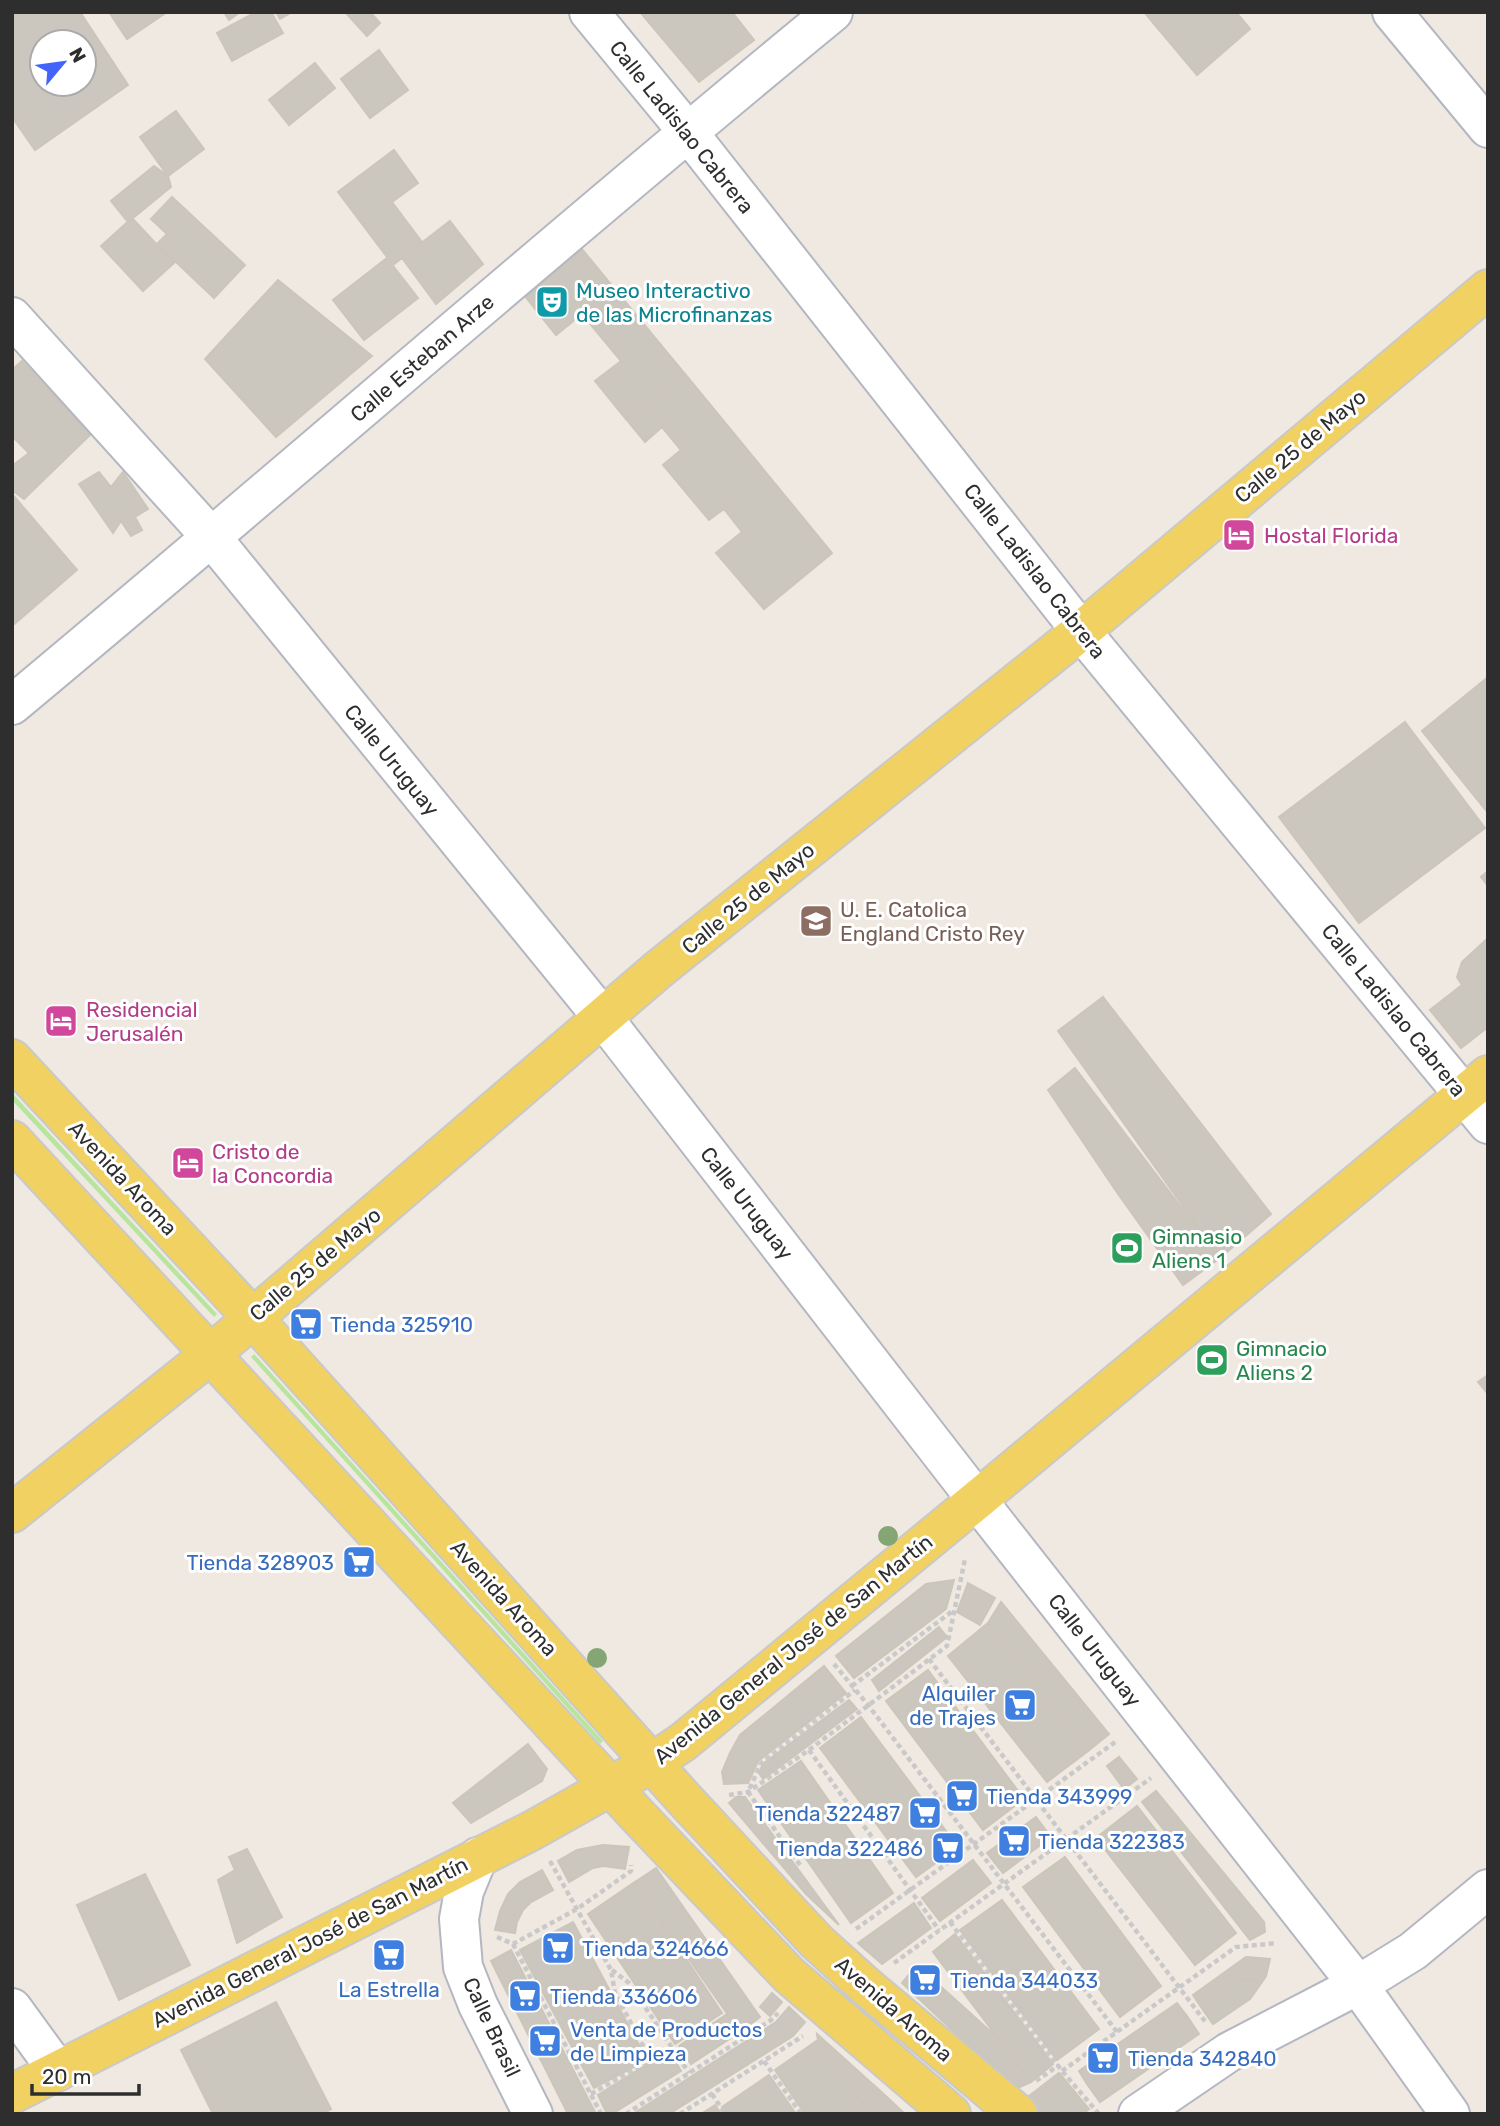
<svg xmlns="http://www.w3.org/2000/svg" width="1500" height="2126" font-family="Rubik,sans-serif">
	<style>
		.green { fill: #b6e59e }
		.building { fill: #cbc7bf; stroke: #cbc5ba; stroke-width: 2; fill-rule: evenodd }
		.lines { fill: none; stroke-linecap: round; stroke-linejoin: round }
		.minor-casing { stroke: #b4b7c1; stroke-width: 42 }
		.major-casing { stroke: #c9c9c9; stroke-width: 42 }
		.path { stroke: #c9c9c9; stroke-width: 4.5; stroke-dasharray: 5 3.5; stroke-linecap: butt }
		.minor { stroke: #fff; stroke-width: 38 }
		.major { stroke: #f2d163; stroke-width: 38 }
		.tree { fill: #84a574 }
		.labels { text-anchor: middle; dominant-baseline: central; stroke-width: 6; stroke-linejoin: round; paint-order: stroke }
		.street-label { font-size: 21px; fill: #2e2e2e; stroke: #fff }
		.culture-label { font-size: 21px; fill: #0d838f; stroke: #fff; text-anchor: start }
		.hotel-label { font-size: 21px; fill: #b23c85; stroke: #fff; text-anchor: start }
		.education-label { font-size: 21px; fill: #785e54; stroke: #fff; text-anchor: start }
		.leisure-label { font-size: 21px; fill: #27864d; stroke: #fff; text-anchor: start }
		.shop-label { font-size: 21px; fill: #366cbe; stroke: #fff; text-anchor: start }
	</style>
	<rect width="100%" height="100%" fill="#efe9e1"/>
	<path class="green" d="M12,1093L217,1314L214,1317L12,1100Z
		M254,1354L603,1741L600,1744L251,1357Z"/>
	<path class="building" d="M12,12H80L128,85L35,150L12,117ZM42,42H84V84H42Z
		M109,12H167L127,39Z
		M224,12H240L229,20Z
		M256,12H271L283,33L232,61L217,33Z
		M276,12H292L280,19Z
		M345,12H370L380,23L367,36Z
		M640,12H732L754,40L699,82Z
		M1144,12H1236L1250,29L1197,75Z
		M379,50L408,90L370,118L341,79Z
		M315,63L335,88L289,125L269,100Z
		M176,111L204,149L168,176L140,137Z
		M394,150L418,183L392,202L422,242L393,265L338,192Z
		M154,166L168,176L171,187L128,222L111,201Z
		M172,197L245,265L214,298L157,244L167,234L151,219Z
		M132,218L174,263L143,291L101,246Z
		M450,221L483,264L436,304L402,258Z
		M581,248L685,374L626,419L595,381L621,361L582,314L556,335L524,295Z
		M387,258L418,298L364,340L333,300Z
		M278,280L372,356L276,437L205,359Z
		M22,361L90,435L24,499L12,490V466L29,453L12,436V370Z
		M685,374L832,553L764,609L716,553L742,532L724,509L709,520L663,465L681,450L662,427L645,442L626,419Z
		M99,472L111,487L123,472L148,509L135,517L142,530L131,536L121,521L113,533L79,484Z
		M12,494L77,570L12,626Z
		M1488,677V813L1422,731Z
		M1405,722L1485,828L1359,923L1279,817Z
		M1488,871V886L1481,877Z
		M1486,940L1488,942V991L1486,993L1488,995V1027L1461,1048L1430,1010L1462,985L1457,977L1462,962Z
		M1103,997L1271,1214L1220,1258L1058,1031Z
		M1075,1068L1220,1258L1183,1285L1116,1191L1048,1090Z
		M1488,1375V1394L1478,1382Z
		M954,1580L946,1609L854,1678L836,1656L926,1584Z
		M968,1583L995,1598L980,1625L957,1612Z
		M1001,1602L1109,1734L1088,1751L988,1623Z
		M988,1623L1088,1751L1047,1782L948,1656Z
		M939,1627L947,1637L879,1691L872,1680Z
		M824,1666L846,1693L758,1761L748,1783L724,1784L722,1772L730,1753L740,1735Z
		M928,1670L1024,1799L983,1830L886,1701Z
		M849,1700L857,1709L763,1779L759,1773L763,1764Z
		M861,1717L958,1847L916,1877L820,1748Z
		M528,1744L547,1769L542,1781L471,1823L453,1803Z
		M1119,1757L1137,1779L1124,1789L1107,1766Z
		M801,1761L893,1893L851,1923L758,1790Z
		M1156,1791L1264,1922L1265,1932L1250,1940L1142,1802Z
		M736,1797H745L839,1925L806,1894L729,1803Z
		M1137,1806L1236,1933L1195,1965L1096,1838Z
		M1036,1817L1051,1837L1003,1873L987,1853Z
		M603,1845L629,1847L625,1869L603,1866L593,1868L569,1882L558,1861L577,1850Z
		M247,1849L282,1917L237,1943L218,1880L235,1870L229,1857Z
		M1065,1857L1161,1986L1120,2017L1023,1887Z
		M973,1860L991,1883L940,1921L922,1898Z
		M656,1868L760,2017L740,2032L635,1882Z
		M542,1870L553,1890L531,1902L523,1910L517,1922L515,1933L495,1930L500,1911L508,1894L520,1882Z
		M145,1874L190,1965L119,2000L77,1905Z
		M635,1882L722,2013L675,2044L588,1914Z
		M1002,1900L1099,2029L1057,2060L960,1930Z
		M914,1903L931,1928L882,1964L858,1943Z
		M573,1922L647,2060L594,2088L520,1950Z
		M955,1934L1053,2064L1031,2082L933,1952Z
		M511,1950L596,2114H568L491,1961Z
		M1246,1957L1270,1959L1266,1976L1262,1982L1243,1979L1201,2007L1193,1995Z
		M917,1965L1000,2040L1031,2082L1015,2089L902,1983Z
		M1243,1979L1262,1982L1250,1999L1213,2024L1201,2007Z
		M772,1993L782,2002L770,2016L760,2007Z
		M276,2002L331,2109L322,2114H213L181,2050Z
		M1177,2003L1187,2016L1087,2084L1079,2071Z
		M789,2007L805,2022L793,2036L669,2114H633L776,2022Z
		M727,2014L740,2032L691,2064L679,2046Z
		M1187,2016L1199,2034L1100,2102L1087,2084Z
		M817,2034L876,2087L862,2104L818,2040Z
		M818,2040L862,2104L869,2114H805L775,2070Z
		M669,2051L681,2071L612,2114H607L598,2095Z
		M1059,2073L1089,2109L1083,2114H1041L1025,2099Z
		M769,2075L796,2114H727L722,2107Z
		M876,2087L905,2114H872L862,2104Z
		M715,2105L721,2114H701Z"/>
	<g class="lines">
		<defs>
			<path id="minor" d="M589,12L687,131L1081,631L1488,1124
				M1392,12L1488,128
				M12,317L212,538L604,1019L977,1500L1358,1985L1450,2114
				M12,705C287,476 556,239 833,12
				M478,1857L464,1891L459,1919L463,1967L478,2005L533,2114
				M12,2008L58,2071
				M1138,2114L1229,2052L1358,1985L1413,1951L1488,1889"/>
			<path id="major" d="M12,1059L252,1317L685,1800L817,1942L867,1987L1018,2114
				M12,1140L637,1815L789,1975L951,2114
				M12,1513L211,1354L659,969L1081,631L1488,289
				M12,2094L533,1830L652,1763L683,1742L977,1500L1488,1075"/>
		</defs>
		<use href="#minor" class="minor-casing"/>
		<use href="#major" class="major-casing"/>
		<path class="path" d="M929,1659L1207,2024
			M834,1664L868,1705L1117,2032
			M852,1686L954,1610
			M809,1750L939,1930
			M729,1795L748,1792L809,1750L947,1646L965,1559
			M550,1861L611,1970L615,1993L650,2059
			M800,1865L748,1792L761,1763L855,1690
			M950,1922L1062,2071L1099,2114
			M856,1929L1118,1740
			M497,1937L513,1944L577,1909L631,1871V1865
			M513,1944L601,2114
			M894,1963L1151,1778
			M612,1970L629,1983L689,2073
			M764,2061L801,2114
			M1062,2071L1236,1947L1277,1943
			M1036,2081L1059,2065
			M591,2094L672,2047
			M712,2094L725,2114
			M626,2114L771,2020L778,2013
			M680,2114L803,2036"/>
		<use href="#minor" class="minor"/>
		<use href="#major" class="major"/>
	</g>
	<g class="tree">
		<circle cx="888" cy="1536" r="10"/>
		<circle cx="597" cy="1658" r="10"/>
	</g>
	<defs>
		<symbol id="theatre-square" viewBox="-11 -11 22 22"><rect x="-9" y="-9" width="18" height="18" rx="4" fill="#0f9aa8" stroke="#fff"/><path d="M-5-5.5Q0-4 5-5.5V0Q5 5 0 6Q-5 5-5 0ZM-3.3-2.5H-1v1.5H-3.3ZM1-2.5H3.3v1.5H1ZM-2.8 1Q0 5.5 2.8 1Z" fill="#fff"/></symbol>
		<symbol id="hotel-square" viewBox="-11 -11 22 22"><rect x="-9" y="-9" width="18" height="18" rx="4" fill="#d1479c" stroke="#fff"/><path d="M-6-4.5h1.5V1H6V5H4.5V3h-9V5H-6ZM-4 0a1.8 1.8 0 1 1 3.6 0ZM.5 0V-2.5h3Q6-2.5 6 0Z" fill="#fff"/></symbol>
		<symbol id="school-square" viewBox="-11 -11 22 22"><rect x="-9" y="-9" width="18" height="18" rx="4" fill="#8d6e63" stroke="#fff"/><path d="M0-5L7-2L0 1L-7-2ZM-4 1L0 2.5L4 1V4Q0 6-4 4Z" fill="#fff"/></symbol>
		<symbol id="stadium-square" viewBox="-11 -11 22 22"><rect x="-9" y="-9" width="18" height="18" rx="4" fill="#2e9e5b" stroke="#fff"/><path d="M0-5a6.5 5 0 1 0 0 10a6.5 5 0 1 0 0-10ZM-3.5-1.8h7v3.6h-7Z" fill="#fff"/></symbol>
		<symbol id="supermarket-square" viewBox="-11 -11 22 22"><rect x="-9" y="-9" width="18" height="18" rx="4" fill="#3f7fe0" stroke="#fff"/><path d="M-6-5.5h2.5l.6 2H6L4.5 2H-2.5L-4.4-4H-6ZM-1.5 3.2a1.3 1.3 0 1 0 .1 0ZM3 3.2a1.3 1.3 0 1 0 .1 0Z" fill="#fff"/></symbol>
	</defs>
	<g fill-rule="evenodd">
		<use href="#theatre-square" x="533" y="283" width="38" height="38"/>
		<use href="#hotel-square" x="1220" y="516" width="38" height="38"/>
		<use href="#school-square" x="797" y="902" width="38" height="38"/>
		<use href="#hotel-square" x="42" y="1002" width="38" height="38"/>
		<use href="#hotel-square" x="169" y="1144" width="38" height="38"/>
		<use href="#stadium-square" x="1108" y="1229" width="38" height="38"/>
		<use href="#supermarket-square" x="287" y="1305" width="38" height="38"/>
		<use href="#stadium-square" x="1193" y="1341" width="38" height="38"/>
		<use href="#supermarket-square" x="340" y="1543" width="38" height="38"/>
		<use href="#supermarket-square" x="1001" y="1686" width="38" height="38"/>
		<use href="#supermarket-square" x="943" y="1777" width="38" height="38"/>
		<use href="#supermarket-square" x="906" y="1794" width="38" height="38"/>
		<use href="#supermarket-square" x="995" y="1822" width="38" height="38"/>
		<use href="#supermarket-square" x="929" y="1829" width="38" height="38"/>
		<use href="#supermarket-square" x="539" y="1929" width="38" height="38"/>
		<use href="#supermarket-square" x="370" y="1936" width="38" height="38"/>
		<use href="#supermarket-square" x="906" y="1961" width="38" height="38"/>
		<use href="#supermarket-square" x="506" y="1977" width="38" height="38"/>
		<use href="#supermarket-square" x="526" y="2022" width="38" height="38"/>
		<use href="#supermarket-square" x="1084" y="2039" width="38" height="38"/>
	</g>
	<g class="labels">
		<g class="street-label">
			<text transform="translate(682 127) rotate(51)">Calle Ladislao Cabrera</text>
			<text transform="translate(422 358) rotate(-41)">Calle Esteban Arze</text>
			<text transform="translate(1300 446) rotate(-40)">Calle 25 de Mayo</text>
			<text transform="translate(1035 571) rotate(52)">Calle Ladislao Cabrera</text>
			<text transform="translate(392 760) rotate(51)">Calle Uruguay</text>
			<text transform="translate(748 898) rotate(-39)">Calle 25 de Mayo</text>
			<text transform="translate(1394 1010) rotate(51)">Calle Ladislao Cabrera</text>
			<text transform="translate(123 1178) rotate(47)">Avenida Aroma</text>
			<text transform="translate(747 1203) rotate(52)">Calle Uruguay</text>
			<text transform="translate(315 1264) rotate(-40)">Calle 25 de Mayo</text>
			<text transform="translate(504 1598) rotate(48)">Avenida Aroma</text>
			<text transform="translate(793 1649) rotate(-39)">Avenida General José de San Martín</text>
			<text transform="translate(1095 1650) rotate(52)">Calle Uruguay</text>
			<text transform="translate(310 1942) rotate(-27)">Avenida General José de San Martín</text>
			<text transform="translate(894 2009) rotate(41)">Avenida Aroma</text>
			<text transform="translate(492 2027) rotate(65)">Calle Brasil</text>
		</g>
		<g class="culture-label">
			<text x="576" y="290">Museo Interactivo<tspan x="576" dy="24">de las Microfinanzas</tspan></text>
		</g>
		<g class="hotel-label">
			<text x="1264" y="535">Hostal Florida</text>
			<text x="86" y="1009">Residencial<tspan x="86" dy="24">Jerusalén</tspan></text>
			<text x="212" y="1151">Cristo de<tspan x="212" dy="24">la Concordia</tspan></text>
		</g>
		<g class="education-label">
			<text x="840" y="909">U. E. Catolica<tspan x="840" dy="24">England Cristo Rey</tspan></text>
		</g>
		<g class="leisure-label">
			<text x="1152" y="1236">Gimnasio<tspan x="1152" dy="24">Aliens 1</tspan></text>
			<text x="1236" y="1348">Gimnacio<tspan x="1236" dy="24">Aliens 2</tspan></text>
		</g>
		<g class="shop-label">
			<text x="330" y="1324">Tienda 325910</text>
			<text x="334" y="1562" text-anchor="end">Tienda 328903</text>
			<text x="996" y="1693" text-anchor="end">Alquiler<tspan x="996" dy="24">de Trajes</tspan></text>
			<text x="986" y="1796">Tienda 343999</text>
			<text x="900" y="1813" text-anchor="end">Tienda 322487</text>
			<text x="1038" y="1841">Tienda 322383</text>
			<text x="923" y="1848" text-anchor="end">Tienda 322486</text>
			<text x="582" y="1948">Tienda 324666</text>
			<text x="950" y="1980">Tienda 344033</text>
			<text x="389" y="1989" text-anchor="middle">La Estrella</text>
			<text x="550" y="1996">Tienda 336606</text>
			<text x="570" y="2029">Venta de Productos<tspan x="570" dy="24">de Limpieza</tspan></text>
			<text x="1128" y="2058">Tienda 342840</text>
		</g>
	</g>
	<rect width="1500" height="2126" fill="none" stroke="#2e2e2e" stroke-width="28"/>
	<g transform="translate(63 63) rotate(61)"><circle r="33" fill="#ffffff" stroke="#ababab" stroke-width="2"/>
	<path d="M0-5L12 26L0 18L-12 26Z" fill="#4264fb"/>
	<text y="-10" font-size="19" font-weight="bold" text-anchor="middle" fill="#2e2e2e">N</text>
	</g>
	<path d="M32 2084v10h107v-10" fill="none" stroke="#2e2e2e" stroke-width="3.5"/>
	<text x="42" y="2084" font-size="21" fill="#2e2e2e" stroke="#ffffff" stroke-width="5" paint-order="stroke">20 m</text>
</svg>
